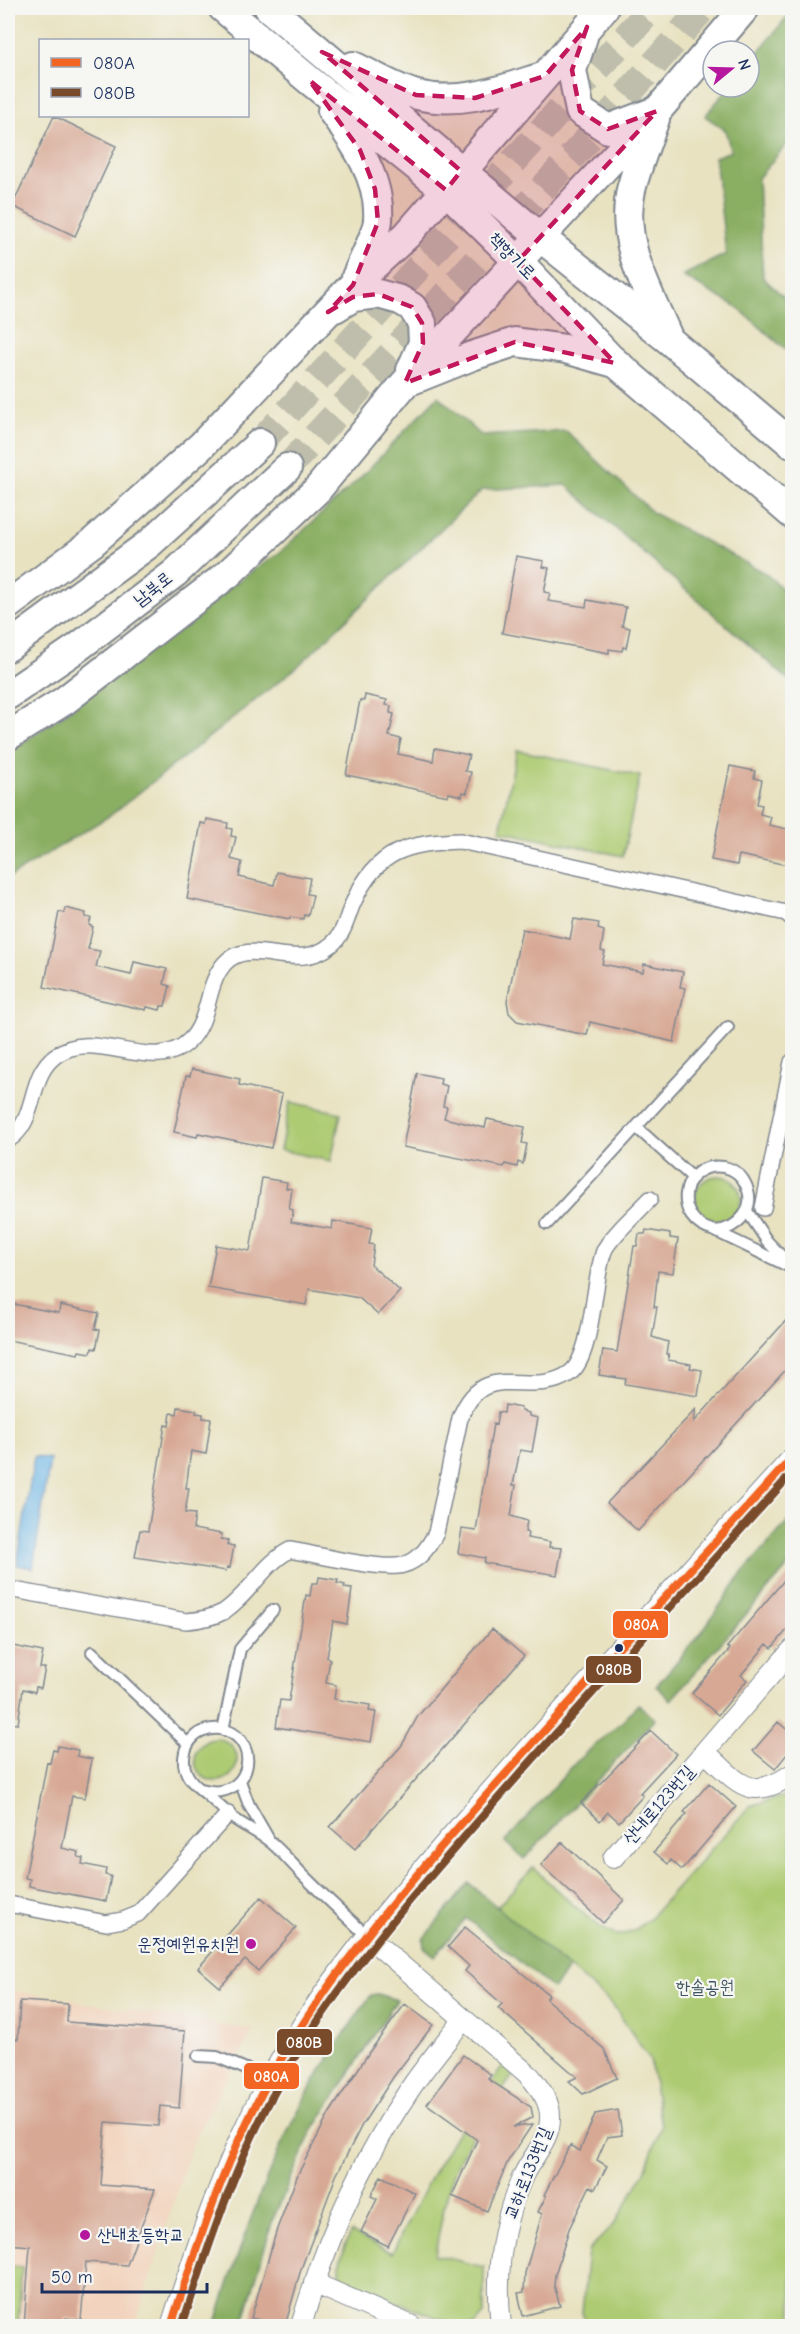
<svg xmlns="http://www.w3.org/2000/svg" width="800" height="2334" font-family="'Comic Neue','Poor Story',sans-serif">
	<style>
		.built { fill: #f2d4be }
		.green { fill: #adcb72; stroke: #647d68; stroke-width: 1.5 }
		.forest { fill: #8aaf64; stroke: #526f61; stroke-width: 1.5 }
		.water { fill: #6eb6e5; stroke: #4472a2; stroke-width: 1.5 }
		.building { fill: #d7a894 }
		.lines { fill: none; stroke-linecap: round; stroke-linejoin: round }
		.secondary-tunnel { stroke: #bfbeac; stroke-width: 28; stroke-dasharray: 28 14; stroke-linecap: butt }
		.service-casing { stroke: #82888f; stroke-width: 14 }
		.pedestrian-casing { stroke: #82888f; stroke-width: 18 }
		.minor-casing { stroke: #82888f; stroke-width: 22 }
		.secondary-casing { stroke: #82888f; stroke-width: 32 }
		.service { stroke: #fff; stroke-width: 10 }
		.pedestrian { stroke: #fff; stroke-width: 15 }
		.minor { stroke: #fff; stroke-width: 20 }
		.secondary { stroke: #fff; stroke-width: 28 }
		.bus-1-casing { stroke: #f6f6f2; stroke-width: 12 }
		.bus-2-casing { stroke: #f6f6f2; stroke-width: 12 }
		.bus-1 { stroke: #f26522; stroke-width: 8 }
		.bus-2 { stroke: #7a4b2a; stroke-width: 8 }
		.marked { fill: #c2185b; fill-opacity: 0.2; stroke: #c2185b; stroke-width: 4.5; stroke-dasharray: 12 8; stroke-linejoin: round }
		.bus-dot { fill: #1b2f5e; stroke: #f6f6f2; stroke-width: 2 }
		.poi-dot { fill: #b5179e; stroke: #f6f6f2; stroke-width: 2 }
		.labels { text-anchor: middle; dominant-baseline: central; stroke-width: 4.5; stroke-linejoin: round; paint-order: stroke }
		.street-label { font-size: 18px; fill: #1b2f5e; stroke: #f6f6f2 }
		.poi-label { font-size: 18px; fill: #1b2f5e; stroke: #f6f6f2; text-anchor: end }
		.park-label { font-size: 18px; fill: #405663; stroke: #f6f6f2 }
		.line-badge { stroke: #f6f6f2; stroke-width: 2 }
		.badge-label { font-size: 16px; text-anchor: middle; font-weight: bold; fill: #fff }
	</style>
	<rect width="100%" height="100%" fill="#f6f6f2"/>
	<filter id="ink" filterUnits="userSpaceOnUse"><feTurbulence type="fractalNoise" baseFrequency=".0167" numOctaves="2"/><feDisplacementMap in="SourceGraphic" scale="12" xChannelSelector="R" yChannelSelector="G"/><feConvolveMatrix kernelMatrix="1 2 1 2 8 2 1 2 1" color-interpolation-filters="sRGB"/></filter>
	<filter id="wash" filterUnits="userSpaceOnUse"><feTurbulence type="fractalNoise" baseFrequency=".008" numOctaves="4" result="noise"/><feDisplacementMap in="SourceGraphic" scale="24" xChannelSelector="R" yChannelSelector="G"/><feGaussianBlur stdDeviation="1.35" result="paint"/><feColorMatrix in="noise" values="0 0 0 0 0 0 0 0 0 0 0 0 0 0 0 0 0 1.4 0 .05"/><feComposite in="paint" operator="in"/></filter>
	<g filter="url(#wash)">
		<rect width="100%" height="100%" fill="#e8e2c0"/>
		<path class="built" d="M8,1990L253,2030L192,2143L135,2326H8Z"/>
		<path class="green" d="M517,750L640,776L623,856L500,830Z
			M290,1102L341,1113L331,1161L280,1150Z
			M695 1199a23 23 0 1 1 46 0a23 23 0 1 1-46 0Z
			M195 1760a21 21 0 1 1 42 0a21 21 0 1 1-42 0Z
			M792,1794V2326H588L582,2313L588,2251L616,2222L645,2171L661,2126L650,2060L613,2005L497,1907L533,1868C549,1882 599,1933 617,1935C630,1936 640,1926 649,1919L750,1806Z
			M504,2064L515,2072C494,2103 471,2134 456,2168C445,2196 440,2226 435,2255L484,2267V2315L475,2325L459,2326L342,2281C336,2262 344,2249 351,2232L392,2253L431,2176L458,2131Z
			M8,2266L22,2267L18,2326H8Z"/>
		<path class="forest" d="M792,11V138L758,178L763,278L792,304V355L737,307L682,276L726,254L715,157L731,151L725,130L705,116L729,87H749V63Z
			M438,396L482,436L566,431L653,513L765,573L792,597V683L566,485L482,490L296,668L111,815L8,878V753L64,714L212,599L279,553L360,478Z
			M792,1517V1562L671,1700L656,1686L701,1633L743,1572Z
			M638,1704L655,1719L524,1859L505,1842L578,1760L623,1721Z
			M469,1883L569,1968L553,1989L466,1918L435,1956L424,1947L423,1939Z
			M378,1994L397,2000L311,2133L273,2219L242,2326H215C239,2248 266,2168 306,2096C325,2061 348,2028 371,1995Z"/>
		<path class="water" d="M34,1457L50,1459L33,1568L17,1565Z"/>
		<g id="blocks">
			<path class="building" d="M54,116L116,146L75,236L12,206Z
				M516,556L544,561L543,567L549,568L544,592L550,593L548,601L586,607L587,600L626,607L622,626L630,628L626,648L623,647L622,651L609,649V653L502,633Z
				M365,695L387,700L386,705L391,706L390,713L394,714L389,736L401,739L398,754L433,761L435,748L469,755L465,771L471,772L467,793L463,792L462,796L449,793L448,796L346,775L360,700L364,701Z
				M730,766L755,771L754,778L762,780L757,804L762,805L760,814L771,817L769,825L792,830V866L739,855L737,865L711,860Z
				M207,819L228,823L227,828L232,829L231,836L236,837L231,859L242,862L239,877L274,885L277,872L310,878L307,894L313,895L308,916L304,915L303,919L290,917V919L187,899L201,823L206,824Z
				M65,908L86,913L85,917L91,918L89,925L93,927L88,949L100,951L96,967L131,975L134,962L167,969L164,984L170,986L165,1006H161L160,1010L147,1007L146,1010L44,987L59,912L64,913Z
				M574,919L599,923L598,929L604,931L601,951L605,952L602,964L643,972L644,964L683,972L680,987L685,988L674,1042L590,1022L587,1035L517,1021L509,1013L507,1001L522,929L570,939Z
				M192,1069L240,1079L239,1085L282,1094L271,1148L198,1133L197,1137L174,1132L186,1076H190Z
				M417,1073L441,1078L440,1084L447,1086L443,1106L447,1107L444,1118L485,1128L487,1119L525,1127L522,1143L527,1144L523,1164L518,1162L517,1167L505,1164L504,1167L403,1147Z
				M262,1178L287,1182L286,1188L292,1189L289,1209L293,1210L291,1222L332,1229L333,1221L372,1228L369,1244L374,1245L371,1265L400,1291L378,1315L359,1298L309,1289L306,1305L208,1288L216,1245L250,1251Z
				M646,1230L670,1234V1238L678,1239L673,1273L658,1271L654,1307H657L652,1337L668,1342L666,1354H669L668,1360L691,1364L690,1368L702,1370L698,1396L625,1384L626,1379L599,1375L603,1350L617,1352L634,1246H637L639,1234H645Z
				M8,1303L59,1313L60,1305L99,1313L95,1329L100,1330L96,1349L92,1348L91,1353L79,1351L78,1354L8,1340Z
				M792,1314V1363L638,1531L607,1503L696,1409L694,1422Z
				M505,1405L521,1408V1411L529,1413V1416L538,1418L532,1452L520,1450L513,1485H516L511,1516L527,1521L525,1532L528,1533L527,1538L550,1542L549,1547L562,1548L557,1575L484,1563L485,1558L458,1553L462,1529L476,1531L493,1424L496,1425L498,1412L504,1413Z
				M178,1407L196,1410V1413L203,1414V1418L211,1419L206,1454L191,1451L186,1488H189L185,1513L195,1514L193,1529L222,1534L221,1539L228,1540L227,1545L234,1546L230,1568L227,1567L226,1571L135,1557L140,1530L148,1531L165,1425L169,1426L171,1413L177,1414Z
				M792,1571V1624L772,1648L767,1644L741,1675L747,1680L718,1715L692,1693L730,1649L727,1647Z
				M319,1577L338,1580L337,1583L345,1585L344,1588L352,1589L347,1624L333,1621L327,1658L330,1659L326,1683L336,1685L334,1699L370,1705L369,1711L376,1712L371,1742L276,1727L280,1700L289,1701L306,1595L310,1596L312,1583H318Z
				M492,1629L524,1656L355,1849L330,1827L402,1745L418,1716Z
				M8,1645L43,1652L40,1668H45L41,1688L36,1687L35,1692L23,1689L18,1724L8,1723Z
				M778,1722L792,1734V1748L775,1769L753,1751Z
				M651,1731L676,1754L640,1793L643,1796L619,1822L608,1812L600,1821L581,1803Z
				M58,1746L78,1750L77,1756L92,1759L85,1798L72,1796L62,1848L79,1852L78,1857L83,1858L82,1864L106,1869L105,1875L111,1876L106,1901L33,1887L29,1886L30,1879L25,1878L47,1762L50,1763L53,1750L57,1751Z
				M709,1783L736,1807L682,1870L671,1860L668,1864L654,1852L687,1814L684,1812Z
				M562,1842L624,1900L603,1923L541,1865Z
				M261,1897L296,1928L258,1971L245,1960L220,1987L198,1968Z
				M465,1927L549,1995L546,1999L604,2049L617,2078L583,2094L569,2081L577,2077L498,2008L502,2004L465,1971L469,1966L448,1947Z
				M20,2001L68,2004L67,2022L185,2031L179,2108L160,2106L158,2126L106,2122L101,2185L155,2189L127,2265L86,2262L81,2320L66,2318L65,2326H24L30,2246L8,2244V2039H18Z
				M405,2004L433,2025L394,2076L362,2125L336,2176L301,2269L285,2326L251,2318L277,2229L298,2174L329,2114L370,2051Z
				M463,2055L491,2075L488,2079L531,2107L533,2117L513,2127L532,2125L508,2161L487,2211L452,2196L477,2140L427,2104Z
				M618,2110L622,2135L607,2137L597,2160L607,2166L595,2189L590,2186L569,2229L555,2275L554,2285L560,2306L523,2316L518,2293L524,2292L525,2273L542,2214L538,2212L546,2196L544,2195L570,2145L580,2151L595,2114Z
				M381,2176L415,2193L388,2246L361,2232L377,2199L371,2196Z"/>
		</g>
	</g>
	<g filter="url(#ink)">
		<use href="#blocks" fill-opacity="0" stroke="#82888f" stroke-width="1.5"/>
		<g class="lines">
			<path class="secondary-tunnel" d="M260,443L652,8
				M287,468L600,126L703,8"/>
			<defs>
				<path id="service" d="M636,1127L693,1178
					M747,1211L767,1241L788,1263
					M547,1224L728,1027
					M715,1231C739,1229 758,1207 745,1183C741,1175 733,1169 724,1167C680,1160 670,1221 715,1231L792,1268
					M92,1652L188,1744
					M223,1730L240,1649L273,1610
					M240,1781L249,1805L268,1838
					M201,1789C249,1804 264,1743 225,1730C215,1727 202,1730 195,1736C184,1745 181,1762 187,1774C191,1783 199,1788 206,1794C215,1802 224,1810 233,1818C244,1826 257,1832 268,1840C281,1850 292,1864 304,1876C325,1897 346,1916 367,1936
					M198,2056L217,2057L270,2079"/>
				<path id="pedestrian" d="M8,1140C38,1122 27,1077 55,1056C94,1025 152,1077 189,1041C211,1020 205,985 225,963C251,935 296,974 331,945C345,934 347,915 354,901C377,850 408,843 460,841L786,913L792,918
					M763,1208L792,1062
					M8,1589L186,1621C198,1620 212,1618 223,1612C249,1595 263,1564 290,1550C315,1554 382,1571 403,1565C419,1561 428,1548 436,1533L460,1418C485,1355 529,1401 570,1373C593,1356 593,1280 604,1251C609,1238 639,1211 650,1199
					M8,1907L14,1905L106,1923L123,1920L138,1914L228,1814"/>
				<path id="minor" d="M705,1752C737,1781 749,1804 792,1774
					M613,1858L792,1650
					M367,1936L530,2076C539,2088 550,2100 550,2116C551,2140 531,2157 522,2178C501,2226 495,2275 501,2326
					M314,2283L412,2326
					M171,2326C198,2242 226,2158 269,2080C325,1979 404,1890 479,1804C582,1687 688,1573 792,1458
					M301,2326C325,2242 361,2162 410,2089C426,2065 445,2043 463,2020"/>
				<path id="secondary" d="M223,8L309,80L446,190L518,261L610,358L792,514
					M269,8L540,237L669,340L792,444
					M583,37L572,70L580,111L608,129L653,112
					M353,66C373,75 395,89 417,95C462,106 503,89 545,76
					M332,111C355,143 381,179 378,220C377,234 362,263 356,277
					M655,119C647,142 637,166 631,190C619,241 647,289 667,335
					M335,308L353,297L378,294L400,300L412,307L422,323L423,343L411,370
					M412,380L472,356L515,342L566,349L615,363
					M8,605L92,543L201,446L353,285L407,235L604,8
					M8,647L150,543L260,443
					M8,695L77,648L175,573L287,468
					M8,736L64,701L228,574L317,490L405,383L657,111L745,8"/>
			</defs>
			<use href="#service" class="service-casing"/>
			<use href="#pedestrian" class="pedestrian-casing"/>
			<use href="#minor" class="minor-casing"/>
			<use href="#secondary" class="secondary-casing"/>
			<use href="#service" class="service"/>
			<use href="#pedestrian" class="pedestrian"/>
			<use href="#minor" class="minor"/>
			<use href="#secondary" class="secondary"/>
			<defs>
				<path id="bus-1" d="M171,2326C198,2242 226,2157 269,2080C329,1972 412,1879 493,1788C592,1677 692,1568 792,1458"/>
				<path id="bus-2" d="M182,2326C209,2244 236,2160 279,2084C339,1977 422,1885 503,1793C598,1685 696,1580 792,1473"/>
			</defs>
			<use href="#bus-1" class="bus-1-casing"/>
			<use href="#bus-2" class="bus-2-casing"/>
			<use href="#bus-1" class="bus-1"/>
			<use href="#bus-2" class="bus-2"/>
		</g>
	</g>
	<path class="marked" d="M587,27L572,70L580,111L608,129L657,111L518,261L615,363L515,342L405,383L423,343L422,323L412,307L378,294L353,297L328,312L353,285L378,222L375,189L360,150L309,80L446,190L461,171L322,52L416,95L475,98L545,76Z"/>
	<circle class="bus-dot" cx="619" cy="1648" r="5"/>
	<g class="poi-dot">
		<circle cx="251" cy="1944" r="6"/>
		<circle cx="85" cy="2235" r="6"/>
	</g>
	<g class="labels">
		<g class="street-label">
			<text transform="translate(512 256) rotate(45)">책향기로</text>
			<text transform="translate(153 589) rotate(-38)">남북로</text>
			<text transform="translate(659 1805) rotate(-49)">산내로123번길</text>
			<text transform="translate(528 2173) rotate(-68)">교하로133번길</text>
		</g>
		<g class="poi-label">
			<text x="239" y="1944">운정예원유치원</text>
			<text x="97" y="2235" text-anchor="start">산내초등학교</text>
		</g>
		<g class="park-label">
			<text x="705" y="1987">한솔공원</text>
		</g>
	</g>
	<g class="line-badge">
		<rect x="612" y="1610" width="57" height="29" rx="6" fill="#f26522"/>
		<rect x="585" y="1655" width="57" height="29" rx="6" fill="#7a4b2a"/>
		<rect x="276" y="2028" width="57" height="28" rx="6" fill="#7a4b2a"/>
		<rect x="243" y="2062" width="57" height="28" rx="6" fill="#f26522"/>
	</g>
	<g class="badge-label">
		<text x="641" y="1630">080A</text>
		<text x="614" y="1675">080B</text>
		<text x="304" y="2048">080B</text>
		<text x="271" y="2082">080A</text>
	</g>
	<rect width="800" height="2334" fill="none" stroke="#f6f6f2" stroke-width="30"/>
	<rect x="39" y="39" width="210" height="78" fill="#f6f6f2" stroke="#9ea6b7" stroke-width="1.5"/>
	<rect x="51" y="58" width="30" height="9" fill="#f26522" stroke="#9ea6b7" stroke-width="1.5"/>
	<text x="93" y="69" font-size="18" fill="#1b2f5e">080A</text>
	<rect x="51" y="88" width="30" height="9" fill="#7a4b2a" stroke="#9ea6b7" stroke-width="1.5"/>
	<text x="93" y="99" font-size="18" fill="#1b2f5e">080B</text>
	<g transform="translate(731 69) rotate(71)"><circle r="28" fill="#f6f6f2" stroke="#9ea6b7" stroke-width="1.5"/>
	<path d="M0-4.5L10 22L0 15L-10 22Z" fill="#b5179e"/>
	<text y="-9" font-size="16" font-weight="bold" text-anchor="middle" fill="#1b2f5e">N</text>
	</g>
	<path d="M42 2283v9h165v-9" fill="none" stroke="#1b2f5e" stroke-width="3"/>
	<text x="51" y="2283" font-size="18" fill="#1b2f5e" stroke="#f6f6f2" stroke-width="4.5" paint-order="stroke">50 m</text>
</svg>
